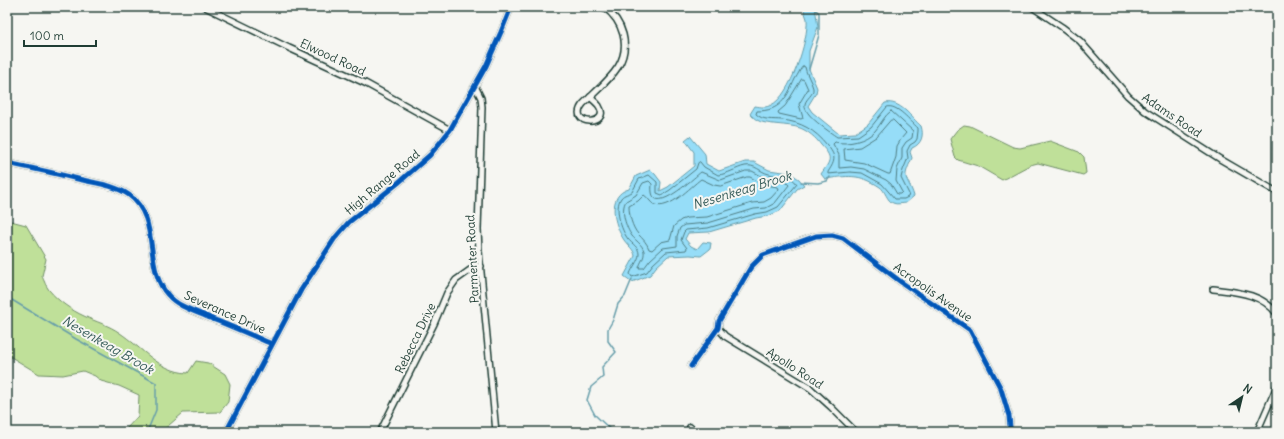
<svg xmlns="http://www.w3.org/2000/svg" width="1284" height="439" font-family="Delius,sans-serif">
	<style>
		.green { fill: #bfe099; stroke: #6f8e66 }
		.water { fill: #96ddf8; stroke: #669daa }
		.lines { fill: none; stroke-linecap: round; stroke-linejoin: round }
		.shore { stroke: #4f7d82; stroke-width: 1 }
		.stream { stroke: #669daa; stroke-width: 1.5 }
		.minor-casing { stroke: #1f3d34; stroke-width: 8 }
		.minor { stroke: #f6f6f2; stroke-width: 5 }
		.cycleway-casing { stroke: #f6f6f2; stroke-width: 8 }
		.cycleway { stroke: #0057b8; stroke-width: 5 }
		.labels { text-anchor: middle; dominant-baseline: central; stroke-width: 4; stroke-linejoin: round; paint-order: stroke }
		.street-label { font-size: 12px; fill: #1f3d34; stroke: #f6f6f2 }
		.water-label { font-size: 13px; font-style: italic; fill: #375d5b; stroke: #f6f6f2 }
	</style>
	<rect width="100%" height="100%" fill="#f6f6f2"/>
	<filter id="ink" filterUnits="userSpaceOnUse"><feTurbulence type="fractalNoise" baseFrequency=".025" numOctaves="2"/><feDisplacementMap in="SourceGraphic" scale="8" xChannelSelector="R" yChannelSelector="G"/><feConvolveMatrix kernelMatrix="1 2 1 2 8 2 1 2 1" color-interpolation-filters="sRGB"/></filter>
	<g filter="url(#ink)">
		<path class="green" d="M964,125L970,126L1013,147L1020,148L1050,141L1079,152L1084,157L1086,173L1083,175L1038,163L1030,165L1002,180L978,166L958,160L955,157L950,139L957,130Z
			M7,220L26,225L46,259L42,276C44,281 46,286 49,290C58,301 71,310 84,316C96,322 109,325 120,333C141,347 160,372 188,373L196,361L208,363L225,374L230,384L228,402L220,412L183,413L161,432H127V428L138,416L139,395L119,386L101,381L95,376L83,371L63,375L39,374L11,357L7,348Z"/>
		<path class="water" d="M803,7H815L818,27L809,51V69L817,88L816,93L808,106L812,112L839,134L855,133L868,124L885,103C900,100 911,117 921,126C924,135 922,144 912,148L910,152L912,158C901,182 907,174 914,196L906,203C902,203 897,205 893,203C887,201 885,190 880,187C859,173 847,176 825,179L821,174C831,160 833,158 821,145C816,138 808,131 800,128C789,124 764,125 757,120C755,119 752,116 750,114L755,106C761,107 766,108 771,105C790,97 809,39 807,19C806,15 804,11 803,7Z
			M690,136L705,154L706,164L719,171L745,162H754L769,170L790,173L799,179L804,185L797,189L780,211L768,216L756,218L709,232L688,233L685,239L691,246L697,249L703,242L711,243L710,249L701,256L690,255L668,256L656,267L650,275L632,282L624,276L635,256C634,249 628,246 624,240C614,225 606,195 629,189L636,176L650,170L655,174L661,182L660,191L668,187L694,166V152L685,140Z"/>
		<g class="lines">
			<path class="shore" d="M803,66L805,67C806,74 811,80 813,88C814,95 806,98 805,104C802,114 830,132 837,137L858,136L871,127L887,107C897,104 910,121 918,128V131L917,139L915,142L910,145L907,151L908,158L903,170L901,178L909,194L908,197L904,199H895L882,184L862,173L850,172L828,174V172C836,160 836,156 827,145C815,130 801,122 782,120C773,119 763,121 756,114L757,111C780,111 786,99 795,79C798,75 800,69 803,66Z
				M802,79L804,80L808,89L799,104L803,118L801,119L779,114L778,112L785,106Z
				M891,111L913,131L912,138L906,142L902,148V158L897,169L896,181L902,192L900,194H897L891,184L886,180L864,169L851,167L839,168V155L833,144L835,142C848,145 866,141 875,131C881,124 884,116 891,111Z
				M891,120H893L906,133L901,139L897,146L896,157L890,174H888L864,163L845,160L844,149L860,147L876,137Z
				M700,162L704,167L718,175C728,174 736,168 745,166C755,164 760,172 769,174C778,177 791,174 797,184L778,207L767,212L755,214L708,228L686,230L684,232L681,240L687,248L686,250L666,252L653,264L647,272L632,277L630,274C632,268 639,260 639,254C639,247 632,244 628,239C621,230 614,208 621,198C624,194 629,194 632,192L639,179L649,175L657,182V193L662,195L670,190L696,169L698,163Z
				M746,171H752L767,179L786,182L789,185L775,203L766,208L754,209L708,223L684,225L680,228L677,236V246L663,248L650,260L644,268H639C640,262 645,258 644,251C642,244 636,241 632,236C626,228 620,210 626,201L636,195L643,183L649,181L652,184C648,222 692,179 701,172L720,180Z
				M747,177H750L765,185L778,187L779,189L771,198L764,202L752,203L707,217L687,218L681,220L674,226L670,240L661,242L652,250L649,249C647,243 643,239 638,234C632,227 629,215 629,206L638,201L644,195C648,197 650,203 655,205C670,210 690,187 701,179L714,185L720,186Z"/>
			<path class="stream" d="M809,69L819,35V13L813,7
				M801,182L818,183L827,181L830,177
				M7,297L76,339L156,383V410L147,432
				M613,432L595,415L587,400L591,387L603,377L602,367L616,352L608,341V329L613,320L618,304L625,296L632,279"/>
			<defs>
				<path id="minor" d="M205,7L289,48L365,83L450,130
					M1032,7L1062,27L1080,41L1128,96L1145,111L1220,159L1277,192
					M475,86L481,98L482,107L478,229L479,251L496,432
					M590,97C593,100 597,103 599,106C612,127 566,126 583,104C595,92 609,81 618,67C631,46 623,21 604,7
					M7,163C31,168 54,173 78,179C95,183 115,185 129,195C161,218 143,268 168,295C178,307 197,312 210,318C231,326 251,335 272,344
					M1213,289C1236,292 1262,293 1277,314
					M718,328L725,336L810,388L831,407L856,432
					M691,366L718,328L719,321L751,267L763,255L816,236L832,235L843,238L901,282L970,330L1001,389L1009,416L1010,427L1008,432
					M690,427L696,432
					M226,432L301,290L335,238L349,222L398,183L430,155L450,130L486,66L501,32L511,7
					M380,432L434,324L447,293L456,280L470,270L481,266
					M1257,432L1277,386"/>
			</defs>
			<use href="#minor" class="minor-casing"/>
			<use href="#minor" class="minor"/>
			<defs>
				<path id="cycleway" d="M7,163C31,168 54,173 78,179C95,183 115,185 129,195C161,218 143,268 168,295C178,307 197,312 210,318C231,326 251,335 272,344
					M691,366L718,328L719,321L751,267L763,255L816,236L832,235L843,238L901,282L970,330L1001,389L1009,416L1010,427L1008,432
					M226,432L301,290L335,238L349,222L398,183L430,155L450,130L486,66L501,32L511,7"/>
			</defs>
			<use href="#cycleway" class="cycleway-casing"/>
			<use href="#cycleway" class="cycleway"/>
		</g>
	</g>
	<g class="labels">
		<g class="street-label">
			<text transform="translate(333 57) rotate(25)">Elwood Road</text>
			<text transform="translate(1172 115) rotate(34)">Adams Road</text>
			<text transform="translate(382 182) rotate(-40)">High Range Road</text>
			<text transform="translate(472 259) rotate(-93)">Parmenter Road</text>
			<text transform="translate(933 292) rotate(35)">Acropolis Avenue</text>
			<text transform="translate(225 312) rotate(24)">Severance Drive</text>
			<text transform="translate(415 338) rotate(-64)">Rebecca Drive</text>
			<text transform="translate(795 368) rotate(33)">Apollo Road</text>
		</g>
		<g class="water-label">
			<text transform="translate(742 190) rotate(-17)">Nesenkeag Brook</text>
			<text transform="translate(108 345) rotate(30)">Nesenkeag Brook</text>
		</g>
	</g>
	<rect width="1284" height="439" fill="none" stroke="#f6f6f2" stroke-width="24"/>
	<rect x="12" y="12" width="1260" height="415" fill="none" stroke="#1f3d34" stroke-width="1.5" filter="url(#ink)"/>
	<g transform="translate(1242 397) rotate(35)" stroke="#f6f6f2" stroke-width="3" paint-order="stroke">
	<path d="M0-3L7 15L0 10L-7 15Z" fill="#1f3d34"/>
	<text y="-6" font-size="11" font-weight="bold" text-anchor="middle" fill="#1f3d34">N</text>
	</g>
	<path d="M24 40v6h72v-6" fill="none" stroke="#1f3d34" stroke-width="2"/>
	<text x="30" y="40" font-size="12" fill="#1f3d34" stroke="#f6f6f2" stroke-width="3" paint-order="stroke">100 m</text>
</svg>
